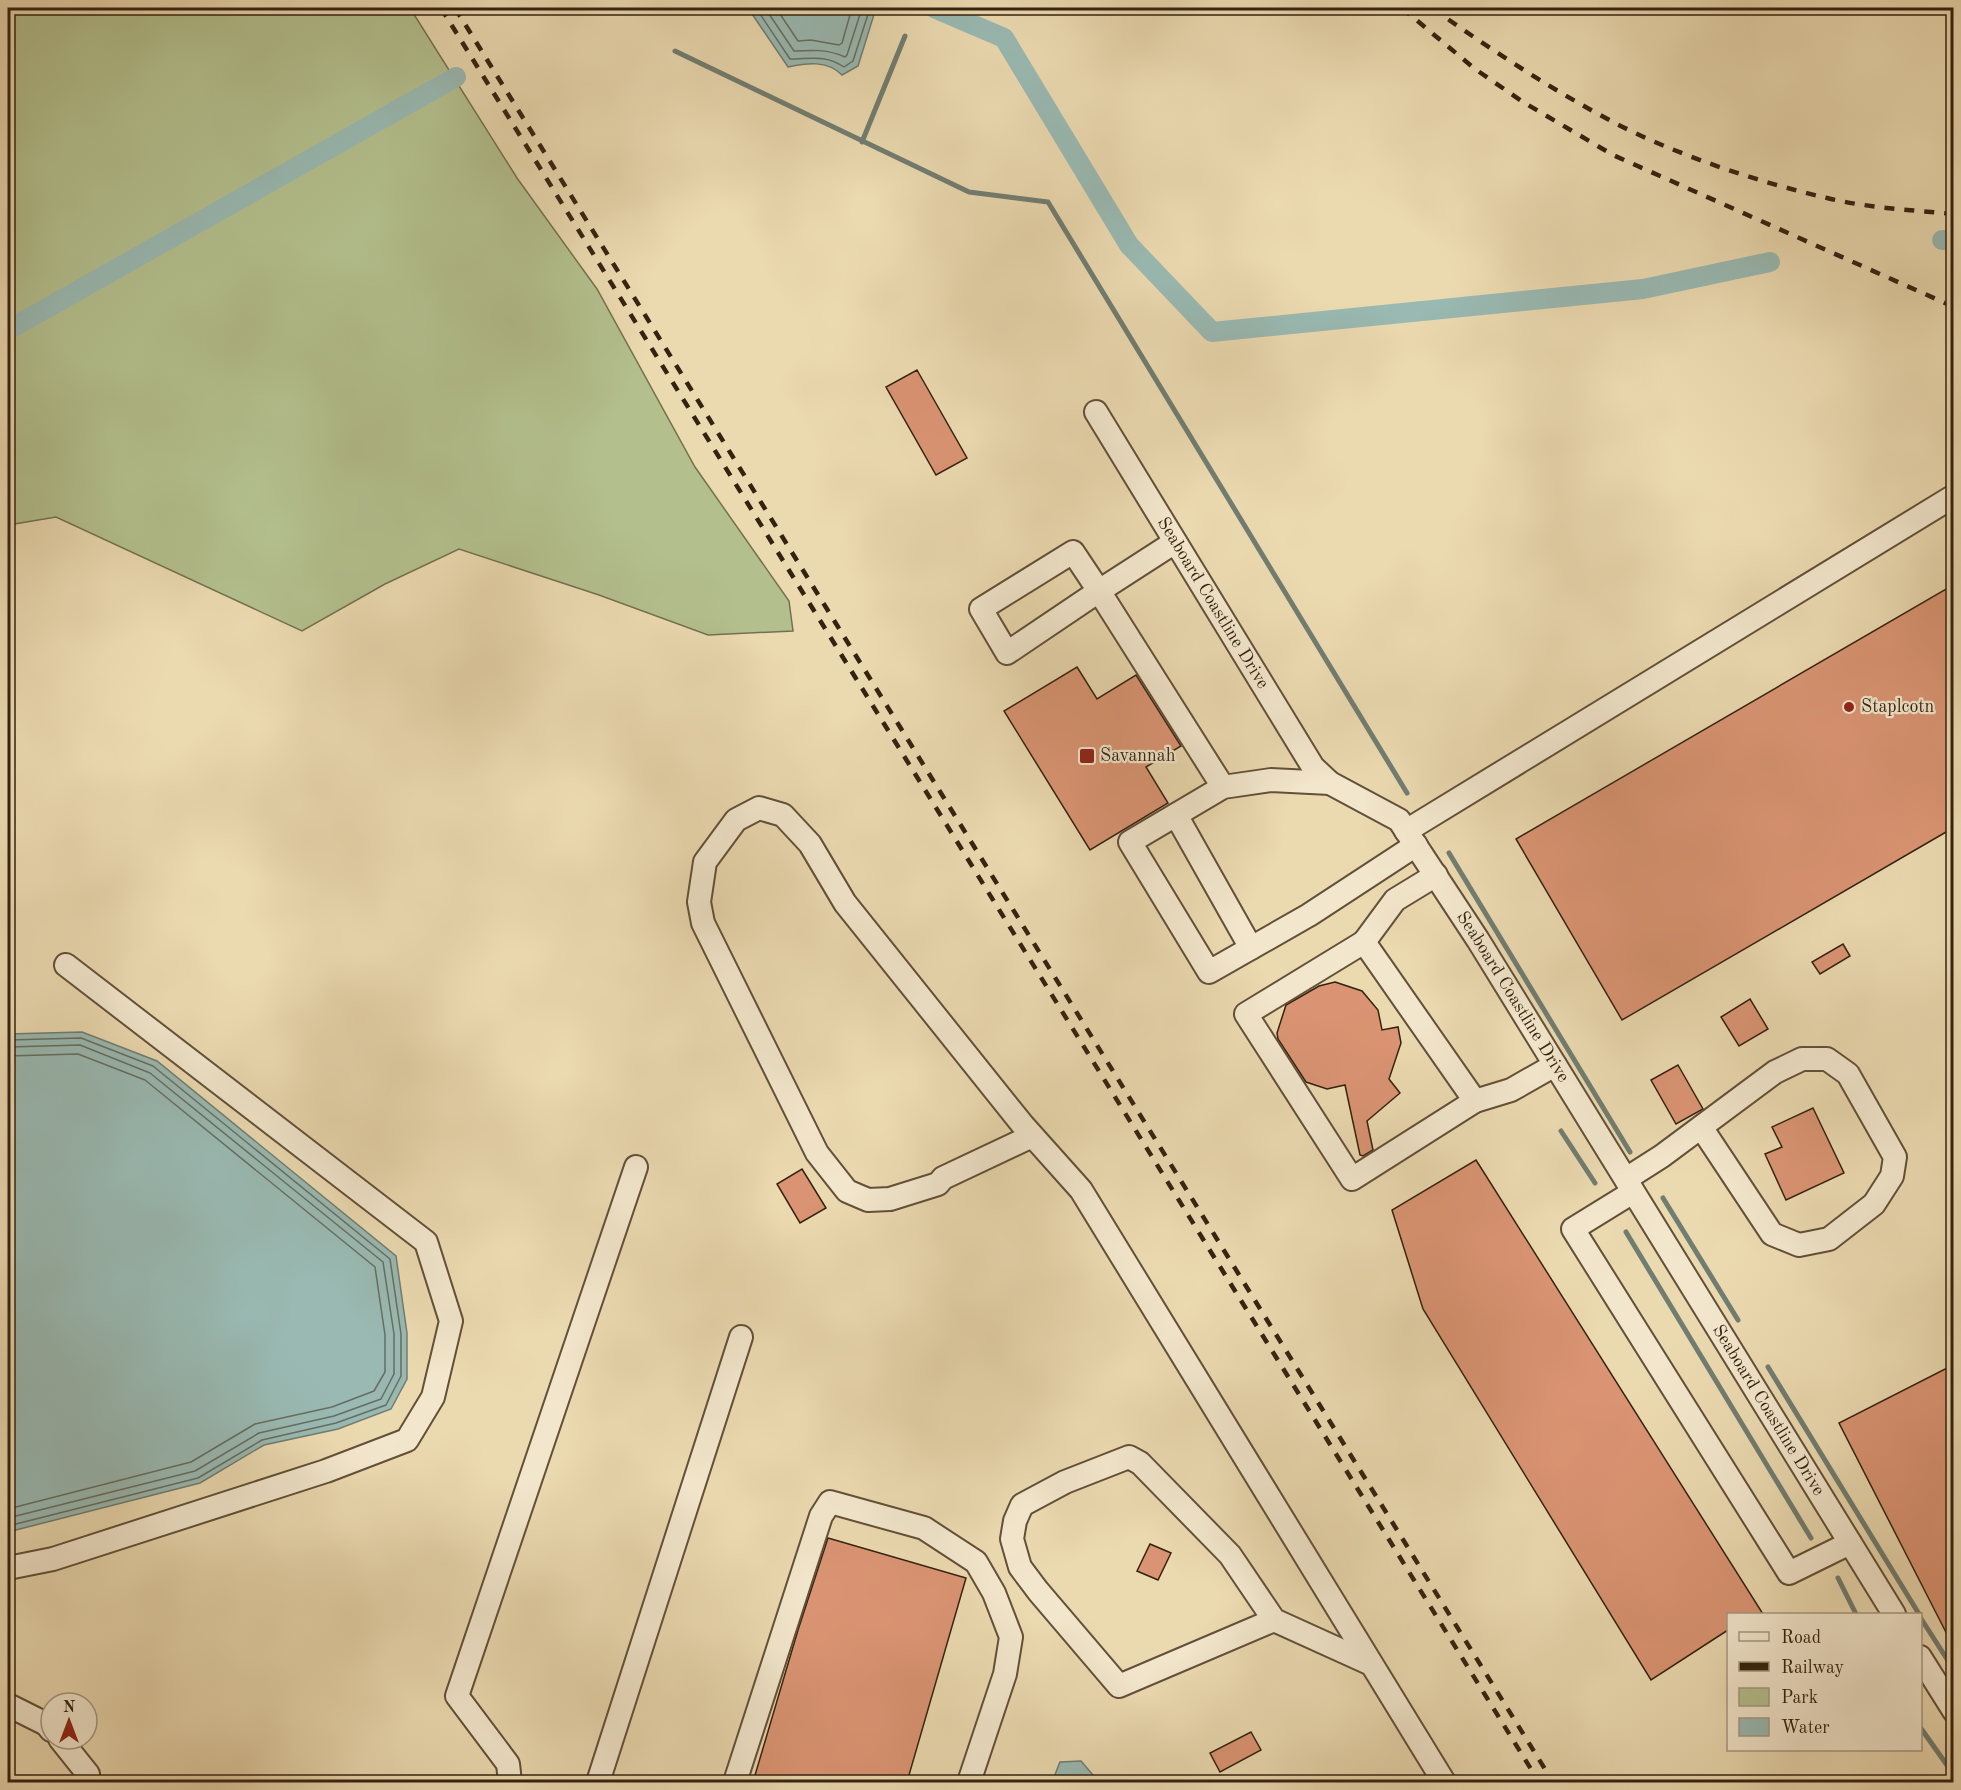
<svg xmlns="http://www.w3.org/2000/svg" width="1961" height="1790" font-family="'Old Standard TT',serif">
	<style>
		.green { fill: #b3c08e; stroke: #74714f; stroke-width: 1.5 }
		.water { fill: #99b9b2; stroke: #717d71; stroke-width: 1.5 }
		.lines { fill: none; stroke-linecap: round; stroke-linejoin: round }
		.shore { stroke: #666e61; stroke-width: 1.5 }
		.stream { stroke: #717d71; stroke-width: 5 }
		.canal { stroke: #99b9b2; stroke-width: 20 }
		.building { fill: #da9473; stroke: #342210; stroke-width: 1.5 }
		.minor-casing { stroke: #625038; stroke-width: 26 }
		.minor { stroke: #f2e6cc; stroke-width: 22 }
		.rail { stroke: #342210; stroke-width: 4.5; stroke-dasharray: 10 10; stroke-linecap: butt }
		.poi-dot { fill: #8f2418; stroke: #f2e6cc; stroke-width: 2 }
		.labels { text-anchor: middle; dominant-baseline: central; stroke-width: 4.5; stroke-linejoin: round; paint-order: stroke }
		.street-label { font-size: 18px; fill: #342210; stroke: #f2e6cc }
		.poi-label { font-size: 18px; fill: #342210; stroke: #f2e6cc; text-anchor: start }
	</style>
	<rect width="100%" height="100%" fill="#ebd9b0"/>
	<filter id="stains"><feTurbulence type="fractalNoise" baseFrequency=".00333" numOctaves="4"/><feColorMatrix values="0 0 0 0 .2 0 0 0 0 .09 0 0 0 0 .02 0 0 0 .5 -.17"/></filter>
	<radialGradient id="worn" r=".72"><stop offset=".6" stop-color="#630" stop-opacity="0"/><stop offset="1" stop-color="#630" stop-opacity=".3"/></radialGradient>
	<path class="green" d="M8,8H410L517,178L597,289L695,467L789,601L793,631L708,635L599,595L459,549L385,584L302,631L56,517L8,525Z"/>
	<path class="water" d="M748,8H876L858,66L842,75C827,60 807,63 788,67Z
		M82,1032L157,1061L396,1256L407,1333V1379L391,1409L338,1429L264,1445L200,1483L8,1532V1034Z
		M1081,1761L1099,1782H1052L1060,1762Z"/>
	<g class="lines">
		<path class="shore" d="M756,8L790,59C810,59 825,54 844,67L853,61L870,8
			M765,8L794,51C811,50 828,49 845,57L847,55L862,8
			M776,8L798,41L811,40L839,45L842,43L852,8
			M8,1040L81,1038L153,1066L390,1259L401,1334V1376L386,1405L336,1423L262,1440L198,1478L8,1526
			M8,1047L80,1045L150,1073L383,1262L394,1334V1374L381,1399L334,1416L259,1433L195,1471L8,1518
			M8,1056L78,1054L145,1080L375,1267L385,1335V1372L374,1391L332,1407L255,1424L191,1462L8,1509"/>
		<path class="stream" d="M675,51L969,192L1048,202L1407,793
			M862,142L905,36
			M1449,853L1630,1152
			M1561,1131L1595,1183
			M1663,1198L1738,1320
			M1626,1232L1811,1538
			M1768,1367L1919,1614
			M1838,1578L1856,1614
			M1920,1617L1954,1670
			M1920,1727L1954,1775"/>
		<path class="canal" d="M934,8L1004,38L1129,245L1212,332L1643,289L1770,262
			M1942,240H1954
			M8,330L456,77"/>
	</g>
	<path class="building" d="M917,370L967,458L936,475L886,387Z
		M1953,585V828L1622,1020L1516,839Z
		M1077,667L1097,699L1136,675L1181,746L1146,767L1168,803L1090,850L1004,711Z
		M1843,944L1850,956L1820,974L1812,962Z
		M1335,982L1362,991L1378,1010L1382,1030L1398,1027L1401,1043L1389,1079L1400,1093L1367,1121L1373,1150L1363,1156L1360,1155L1345,1085L1327,1089L1306,1082L1278,1039L1277,1033L1286,1005L1319,986Z
		M1750,999L1768,1029L1739,1046L1721,1017Z
		M1678,1065L1703,1109L1676,1124L1651,1080Z
		M1813,1108L1844,1173L1786,1200L1765,1154L1782,1147L1772,1127Z
		M1476,1160L1763,1614H1728V1630L1651,1680L1423,1309L1392,1210Z
		M802,1169L826,1208L800,1223L777,1184Z
		M1953,1365V1646L1839,1423Z
		M828,1538L966,1578L907,1782H753L798,1630Z
		M1150,1544L1171,1553L1158,1580L1137,1571Z
		M1251,1732L1261,1750L1220,1772L1210,1753Z"/>
	<g class="lines">
		<defs>
			<g id="minor">
				<path id="s1" d="M1096,412L1313,767L1330,783L1399,820L1478,940L1894,1614"/>
				<path d="M1175,542L1099,591L1223,787"/>
				<path d="M1073,552L1099,591L1007,653L981,609Z"/>
				<path d="M1330,783L1271,780L1223,787L1130,842L1209,972L1309,915L1416,845"/>
				<path d="M1176,815L1251,948"/>
				<path d="M1406,831L1954,496"/>
				<path d="M1436,875L1395,900L1364,942L1475,1101L1511,1090L1555,1065"/>
				<path d="M1364,942L1246,1014L1352,1179L1475,1101"/>
				<path d="M1032,1136L943,1178L938,1184L890,1199L868,1200L847,1191L817,1153L703,923L699,902L705,862L736,820L759,808L783,815L810,844L845,903L1022,1124L1081,1190L1444,1782"/>
				<path d="M1626,1179L1662,1156L1775,1072L1802,1059H1827L1848,1074L1895,1157L1892,1176L1874,1204L1829,1239L1799,1245L1772,1234L1701,1127"/>
				<path d="M1633,1192L1573,1229L1789,1573L1850,1543"/>
				<path d="M8,1568L53,1559L326,1471L407,1440L433,1397L451,1321L426,1242L66,965"/>
				<path d="M1274,1620L1230,1555L1140,1463L1129,1457L1065,1482L1022,1505L1015,1521L1012,1539L1020,1567L1038,1591L1119,1686L1274,1620L1371,1664"/>
				<path d="M1920,1657L1954,1711"/>
				<path d="M8,1705L46,1724L51,1730"/>
				<path d="M60,1739L88,1774L86,1782"/>
				<path d="M510,1782L508,1764L457,1696L636,1167"/>
				<path d="M598,1782L741,1337"/>
				<path d="M735,1782L821,1516L830,1502L924,1528L976,1562L994,1593L1011,1637L1005,1674L969,1782"/>
			</g>
		</defs>
		<use href="#minor" class="minor-casing"/>
		<use href="#minor" class="minor"/>
		<path class="rail" d="M441,8L1539,1782
			M455,8L1553,1782
			M1402,8L1475,69L1523,102L1613,155L1954,307
			M1432,8C1490,49 1549,88 1613,122C1676,155 1758,182 1827,198C1868,208 1911,210 1954,214"/>
	</g>
	<g class="poi-dot">
		<circle cx="1849" cy="707" r="6"/>
		<rect x="1079" y="748" width="16" height="16" rx="3"/>
	</g>
	<g class="labels">
		<g class="street-label">
			<text stroke="none"><textPath href="#s1" startOffset="224">Seaboard Coastline Drive</textPath></text>
			<text stroke="none"><textPath href="#s1" startOffset="728">Seaboard Coastline Drive</textPath></text>
			<text stroke="none"><textPath href="#s1" startOffset="1214">Seaboard Coastline Drive</textPath></text>
		</g>
		<g class="poi-label">
			<text x="1861" y="707">Staplcotn</text>
			<text x="1100" y="756">Savannah</text>
		</g>
	</g>
	<rect width="1961" height="1790" fill="none" stroke="#ebd9b0" stroke-width="30"/>
	<rect x="9" y="9" width="1943" height="1772" fill="none" stroke="#342210" stroke-width="3"/>
	<rect x="15" y="15" width="1931" height="1760" fill="none" stroke="#342210" stroke-width="1.5"/>
	<rect x="1727" y="1613" width="195" height="138" fill="#f2e6cc" stroke="#a69881" stroke-width="1.5"/>
	<rect x="1739" y="1632" width="30" height="9" fill="#f2e6cc" stroke="#a69881" stroke-width="1.5"/>
	<text x="1781" y="1643" font-size="18" fill="#342210">Road</text>
	<rect x="1739" y="1662" width="30" height="9" fill="#342210" stroke="#a69881" stroke-width="1.5"/>
	<text x="1781" y="1673" font-size="18" fill="#342210">Railway</text>
	<rect x="1739" y="1688" width="30" height="18" fill="#b3c08e" stroke="#a69881" stroke-width="1.5"/>
	<text x="1781" y="1703" font-size="18" fill="#342210">Park</text>
	<rect x="1739" y="1718" width="30" height="18" fill="#99b9b2" stroke="#a69881" stroke-width="1.5"/>
	<text x="1781" y="1733" font-size="18" fill="#342210">Water</text>
	<g transform="translate(69 1721)"><circle r="28" fill="#f2e6cc" stroke="#a69881" stroke-width="1.5"/>
	<path d="M0-4.5L10 22L0 15L-10 22Z" fill="#8f2418"/>
	<text y="-9" font-size="16" font-weight="bold" text-anchor="middle" fill="#342210">N</text>
	</g>
	<rect width="100%" height="100%" filter="url(#stains)"/>
	<rect width="100%" height="100%" fill="url(#worn)"/>
</svg>
